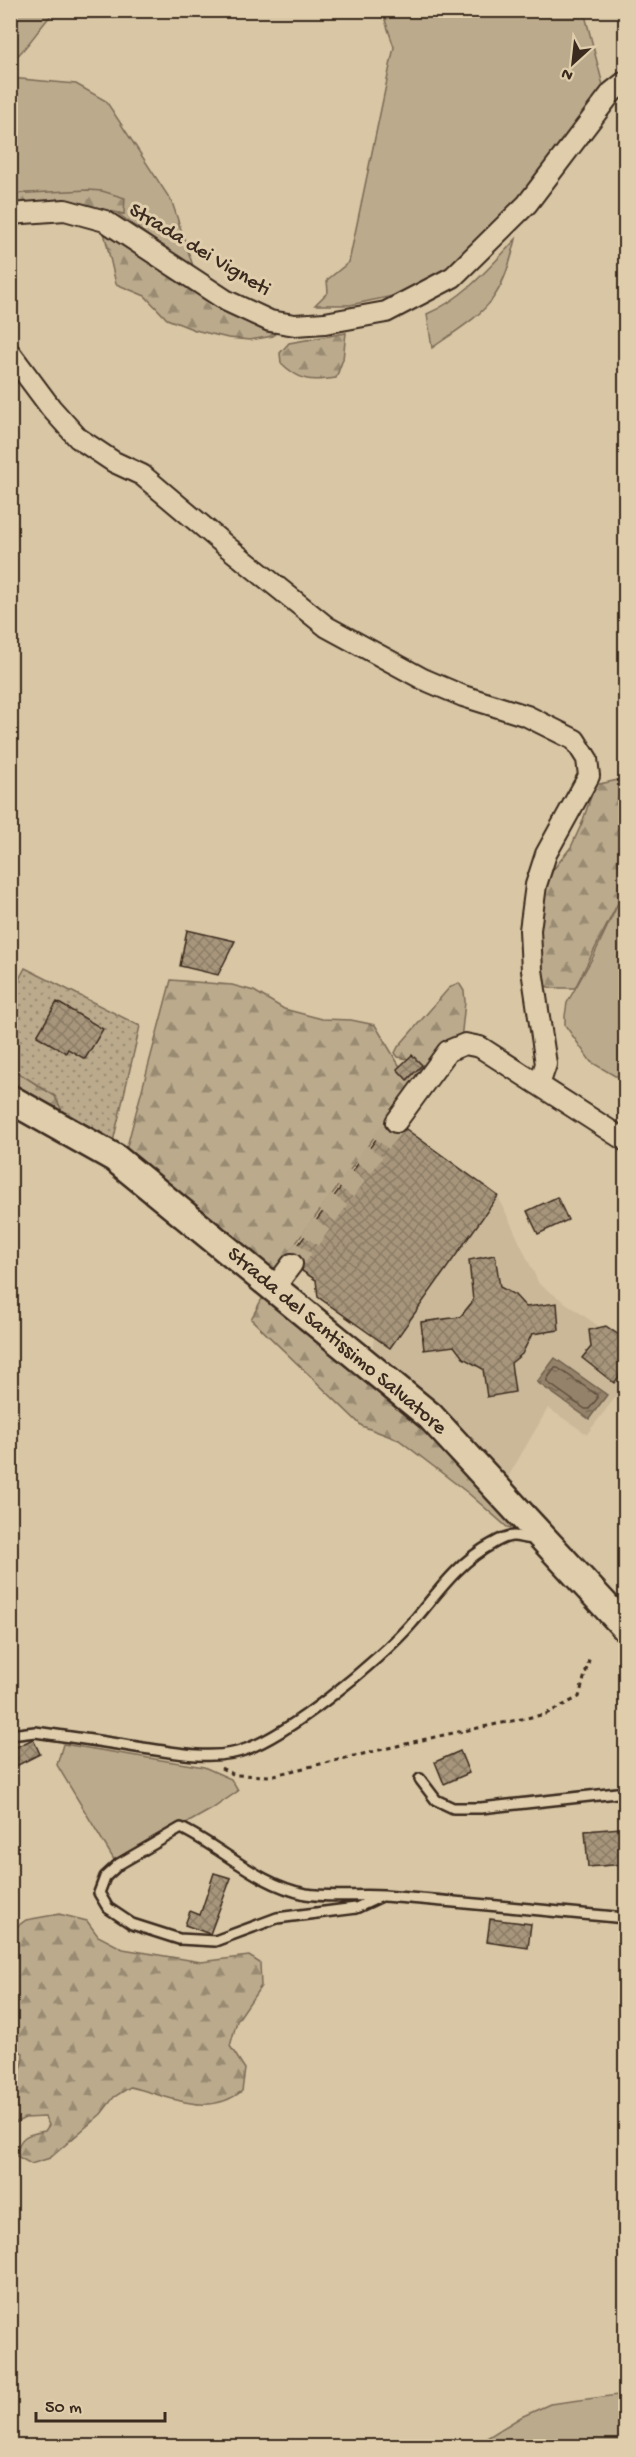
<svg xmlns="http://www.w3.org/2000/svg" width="636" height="2457" font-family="'Gochi Hand',sans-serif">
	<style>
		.built { fill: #cab899 }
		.grass { fill: #bbaa8c; stroke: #7b6a55; stroke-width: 1.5 }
		.forest { fill: url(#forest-firs); stroke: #7b6a55; stroke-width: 1.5 }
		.park { fill: url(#park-dots); stroke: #7b6a55; stroke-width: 1.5 }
		.water { fill: url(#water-ripples); stroke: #705f4c; stroke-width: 1.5 }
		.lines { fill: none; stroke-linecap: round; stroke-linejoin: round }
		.shore { stroke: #5f4d3c; stroke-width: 1.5 }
		.building { fill: url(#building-cross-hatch); stroke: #3b2a1e; stroke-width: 1.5 }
		.street-tunnel { stroke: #b9a78a; stroke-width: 20; stroke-dasharray: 20 10; stroke-linecap: butt }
		.lane-casing { stroke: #3b2a1e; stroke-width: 14 }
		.street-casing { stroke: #3b2a1e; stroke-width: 24 }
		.secondary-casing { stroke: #3b2a1e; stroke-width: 32 }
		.path { stroke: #3b2a1e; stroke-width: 3; stroke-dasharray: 4.5 4.5; stroke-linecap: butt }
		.lane { stroke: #dfcdab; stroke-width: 9 }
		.street { stroke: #dfcdab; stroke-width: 20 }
		.secondary { stroke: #dfcdab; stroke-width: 27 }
		.labels { text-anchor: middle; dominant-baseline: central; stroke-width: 6; stroke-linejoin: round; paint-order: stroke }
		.street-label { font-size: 21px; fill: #3b2a1e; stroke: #dfcdab }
	</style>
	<defs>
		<pattern id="forest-firs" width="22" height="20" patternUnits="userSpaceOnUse" patternTransform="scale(1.5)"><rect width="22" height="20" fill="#bbaa8c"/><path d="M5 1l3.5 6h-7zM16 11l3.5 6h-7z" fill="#998b72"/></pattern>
		<pattern id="park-dots" width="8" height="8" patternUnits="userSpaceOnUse" patternTransform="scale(1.5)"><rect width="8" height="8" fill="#bbaa8c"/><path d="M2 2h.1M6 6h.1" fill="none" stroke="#998b72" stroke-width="1.8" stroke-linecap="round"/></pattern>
		<pattern id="water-ripples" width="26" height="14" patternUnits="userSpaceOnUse" patternTransform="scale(1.5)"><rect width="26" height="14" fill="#94826a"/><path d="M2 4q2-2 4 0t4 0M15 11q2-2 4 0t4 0" fill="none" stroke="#7a6b57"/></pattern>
		<pattern id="building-cross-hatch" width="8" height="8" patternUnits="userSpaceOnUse" patternTransform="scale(1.5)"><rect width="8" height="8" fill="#a8967c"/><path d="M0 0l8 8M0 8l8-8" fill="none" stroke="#8a7b65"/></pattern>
	</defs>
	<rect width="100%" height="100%" fill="#d8c6a5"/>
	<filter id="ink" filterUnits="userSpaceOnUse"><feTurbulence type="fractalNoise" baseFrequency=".0167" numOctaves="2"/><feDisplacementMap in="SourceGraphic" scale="12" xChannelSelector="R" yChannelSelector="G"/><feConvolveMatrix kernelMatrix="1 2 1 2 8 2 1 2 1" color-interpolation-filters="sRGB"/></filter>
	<g filter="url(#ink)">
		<path class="built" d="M391,1118L498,1196L539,1284L625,1345V1385L587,1434L548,1408L508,1477L372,1353L374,1337L318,1297L316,1280L287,1261Z"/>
		<path class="grass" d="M11,10L55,11C39,27 29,47 11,62Z
			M403,10L584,11L605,93L497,228L453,265L407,293L350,305H315L328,292L327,280L349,262L394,47L385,20Z
			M72,11H118L115,17L88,18Z
			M10,78L76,84L106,101L172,202L194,269L117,213L123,214L102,191L11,194Z
			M516,239C500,306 486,310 432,348L427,314C464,298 489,268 516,239Z
			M625,889V1076H615L591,1062L565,1025V1016L567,1003L593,957Z
			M63,1744L204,1767L231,1779L238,1791L212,1809L116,1863L57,1765Z
			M625,2394V2446H474L521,2417L550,2404Z"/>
		<path class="forest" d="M88,190L102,191L125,198L124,214L85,206L11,208L10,194Z
			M104,232L281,327L273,336L250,340L228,338L195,330L167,319L145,296L116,284Z
			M346,333L343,359L336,378C310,382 300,381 281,363L280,353L289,343Z
			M625,774V889L575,988H551L538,983L531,939L542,895L553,870L571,847L582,823L595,785L618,780Z
			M171,980L232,985L254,991L284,1009L322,1019L351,1020L375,1025L408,1080L416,1071L418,1061L398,1057L395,1053L398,1047L449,988L459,983L464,991L465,1002L461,1040L412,1086L274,1273L125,1154Z
			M11,1068L55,1096L67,1121L11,1090Z
			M263,1297L453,1456L522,1530L507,1527L468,1493L399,1440L362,1426L251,1319Z
			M59,1914L87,1921L98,1936L123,1949L201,1962L249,1956L260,1963L261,1986L237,2021L230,2046L245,2069L242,2091C207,2119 168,2095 130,2087L114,2097L101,2114L50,2158L31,2164L15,2155C21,2135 26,2135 45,2131L49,2125L45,2117L25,2118L11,2125V2084L22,2067L23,2053L11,2047V1931L26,1920Z"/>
		<path class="park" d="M25,968L140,1026L112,1146L67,1121L55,1096L11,1068V994Z"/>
		<path class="water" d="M555,1358L607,1395L589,1419L537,1382Z"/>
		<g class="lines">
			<path class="shore" d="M555,1368H558L597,1395V1399L589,1409H585L547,1382V1379Z"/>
		</g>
		<path class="building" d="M187,930L235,941L218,975L180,966Z
			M57,1002L103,1029L85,1059L68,1049L66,1053L37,1036Z
			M412,1055L422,1065L407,1080L397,1069Z
			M385,1127L389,1132L395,1134L406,1129L498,1196L390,1348L318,1297L316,1280L302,1271L303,1259L293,1252Z
			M557,1197L568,1220L538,1234L527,1211Z
			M495,1255L500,1287L515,1295L526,1307L557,1303L559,1330L532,1334L522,1354L511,1363L515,1392L487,1397L483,1369L463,1358L454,1346L424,1350L421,1322L460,1317L473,1301L469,1260Z
			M606,1326L626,1340V1368L614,1383L582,1358L591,1347L589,1330Z
			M33,1739L40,1754L10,1769V1750Z
			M460,1751L469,1773L444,1784L435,1762Z
			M621,1828L622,1843H626V1864L588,1867L585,1831Z
			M214,1873L231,1878L210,1934L185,1925L190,1911L200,1915Z
			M490,1919L531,1924L528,1948L487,1942Z"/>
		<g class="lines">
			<path class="street-tunnel" d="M292,1264L396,1122"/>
			<defs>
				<path id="lane" d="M10,1735L35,1732C71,1737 107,1742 143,1748C173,1752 203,1759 233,1753C280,1744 380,1660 412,1623C436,1595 458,1562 492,1544C497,1541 507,1536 513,1536C521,1536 526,1540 535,1538
					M420,1779L436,1800L453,1808H481L626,1792
					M382,1896L356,1908L277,1918L215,1941L179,1939L132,1924L108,1908L99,1893L105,1877L119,1864L181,1828C223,1848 258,1885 306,1894C331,1898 359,1894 384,1896C464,1902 545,1911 626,1918"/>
				<path id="street" d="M10,214L65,210L105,221L227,301L270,321L295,325L325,323L386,312L453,277L527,204L612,92L626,81
					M10,353L51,408L78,438L114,462L142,475L225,545L327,627L423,679L463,696L527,716L575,740L587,759L589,776L546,854L536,885L530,930L532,970L546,1064L539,1085
					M396,1122L448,1051L465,1044L480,1047L626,1141
					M274,1288L292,1264"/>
				<path id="secondary" d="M10,1099L115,1158L430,1416L626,1628"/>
			</defs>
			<use href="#lane" class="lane-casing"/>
			<use href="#street" class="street-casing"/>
			<use href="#secondary" class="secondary-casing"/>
			<path class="path" d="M221,1768L235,1775L270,1776L439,1736L546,1714L579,1697L590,1656"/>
			<use href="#lane" class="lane"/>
			<use href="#street" class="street"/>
			<use href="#secondary" class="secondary"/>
		</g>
	</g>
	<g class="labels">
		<g class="street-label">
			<text transform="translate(199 251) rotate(31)">Strada dei Vigneti</text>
			<text transform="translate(336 1342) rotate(40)">Strada del Santissimo Salvatore</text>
		</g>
	</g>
	<rect width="636" height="2457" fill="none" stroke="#dfcdab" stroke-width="36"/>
	<rect x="18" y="18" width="600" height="2421" fill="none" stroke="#3b2a1e" stroke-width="2" filter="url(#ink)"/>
	<g transform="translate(573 63) rotate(207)" stroke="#dfcdab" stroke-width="4.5" paint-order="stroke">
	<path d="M0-4.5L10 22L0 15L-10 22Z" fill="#3b2a1e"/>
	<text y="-9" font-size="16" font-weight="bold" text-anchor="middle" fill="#3b2a1e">N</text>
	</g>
	<path d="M36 2412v9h129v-9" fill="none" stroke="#3b2a1e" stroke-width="3"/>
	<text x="45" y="2412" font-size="18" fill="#3b2a1e" stroke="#dfcdab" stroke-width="4.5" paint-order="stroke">50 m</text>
</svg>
